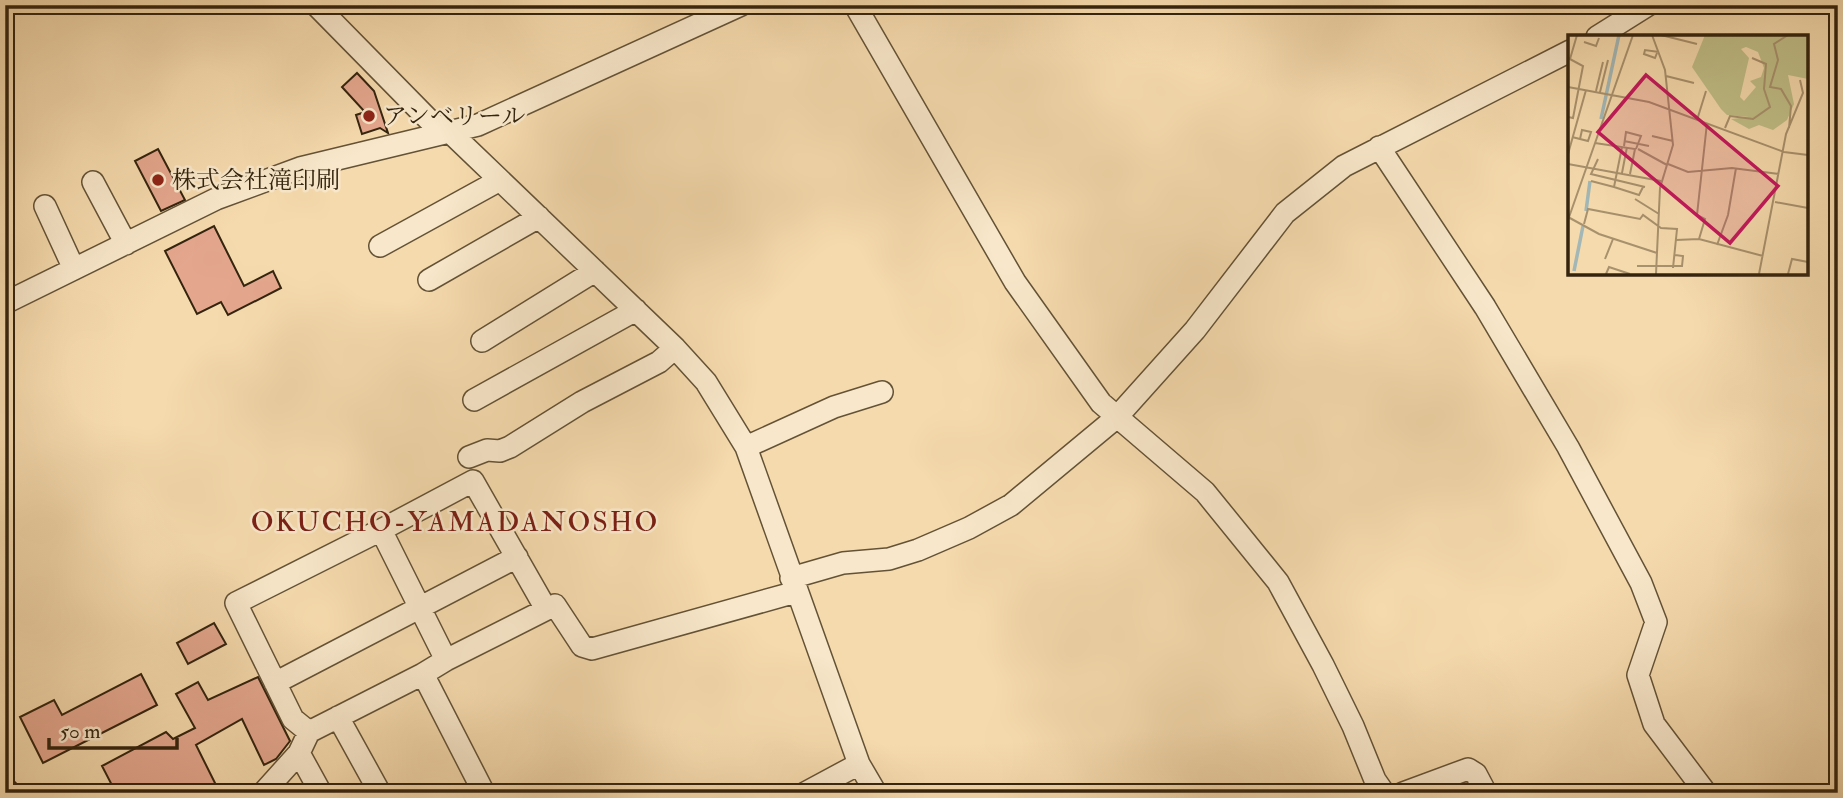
<svg xmlns="http://www.w3.org/2000/svg" width="1843" height="798" font-family="'IM FELL Double Pica','Noto Serif JP',serif">
	<style>
		.lines { fill: none; stroke-linecap: round; stroke-linejoin: round }
		.canal { stroke: #a2b7b6; stroke-width: 18 }
		.building { fill: #e4a78e; stroke: #34240e; stroke-width: 2 }
		.minor-casing { stroke: #645236; stroke-width: 24 }
		.major-casing { stroke: #34240e; stroke-width: 30 }
		.minor { stroke: #f8e7ca; stroke-width: 21 }
		.major { stroke: #eabd76; stroke-width: 26 }
		.poi-dot { fill: #8f2418; stroke: #f8e7ca; stroke-width: 2.5 }
		.labels { text-anchor: middle; dominant-baseline: central; stroke-width: 5; stroke-linejoin: round; paint-order: stroke }
		.poi-label { font-size: 24px; fill: #34240e; stroke: #f8e7ca; text-anchor: start }
		.quarter-label { font-size: 28px; letter-spacing: 2px; fill: #7a1f14; stroke: #f8e7ca }
		.inset-river { fill: none; stroke: #a2b7b6; stroke-width: 3.5 }
		.inset-road { fill: none; stroke: #a8916d; stroke-width: 2 }
		.view { fill: #c2185b; fill-opacity: 0.15; stroke: #c2185b; stroke-width: 3.5 }
		.inset-edge { fill: none; stroke: #34240e; stroke-width: 3.5 }
	</style>
	<rect width="100%" height="100%" fill="#f5daad"/>
	<filter id="stains"><feTurbulence type="fractalNoise" baseFrequency=".00286" numOctaves="4"/><feColorMatrix values="0 0 0 0 .2 0 0 0 0 .09 0 0 0 0 .02 0 0 0 .5 -.17"/></filter>
	<radialGradient id="worn" r=".72"><stop offset=".6" stop-color="#630" stop-opacity="0"/><stop offset="1" stop-color="#630" stop-opacity=".3"/></radialGradient>
	<g class="lines">
		<path class="canal" d="M20,792L23,793"/>
	</g>
	<path class="building" d="M357,73L374,91L388,133L380,128L362,134L356,115L365,112L342,87Z
		M158,149L185,200L161,211L135,161Z
		M214,226L244,286L273,271L281,288L228,315L221,302L197,314L165,251Z
		M214,623L226,644L188,664L177,643Z
		M141,674L157,705L43,763L20,717L54,700L62,715Z
		M258,677L290,741L276,759L264,765L242,719L196,745L220,793H116L102,766L166,732L173,739L195,728L176,694L198,682L208,700Z"/>
	<g class="lines">
		<defs>
			<path id="minor" d="M316,5L432,123L452,134L675,348L706,382L746,447L859,764L876,793
				M855,5L1015,282L1101,403L1205,492L1278,582L1323,665L1353,726L1375,780L1384,793
				M1597,37L1648,5
				M1379,147L1485,307L1568,447L1641,583L1656,622L1638,675L1654,724L1706,793
				M93,182L126,244
				M45,206L74,269
				M380,246L500,180
				M429,280L539,217
				M5,303L216,199L300,168L478,125L741,5
				M482,341L595,271
				M474,400L636,310
				M746,447L834,407L882,392
				M469,457L487,450L500,451L510,447L582,402L659,362L675,348
				M381,530L473,481L546,609
				M791,578L843,563L889,559L918,550L969,528L1011,505L1117,417L1195,330L1285,213L1344,166L1570,51
				M446,660L555,605L582,646L592,649L796,592
				M275,683L517,557
				M338,717L380,793
				M309,732L293,719L236,603L381,530L446,660L423,674
				M299,753L321,793
				M263,793L299,753L309,732L423,674L484,793
				M805,793L859,764
				M1403,793L1468,769L1476,774L1486,793"/>
			<path id="major" d="M5,792L6,793"/>
		</defs>
		<use href="#minor" class="minor-casing"/>
		<use href="#major" class="major-casing"/>
		<use href="#minor" class="minor"/>
		<use href="#major" class="major"/>
	</g>
	<g class="poi-dot">
		<circle cx="369" cy="116" r="7"/>
		<circle cx="158" cy="180" r="7"/>
	</g>
	<g class="labels">
		<g class="poi-label">
			<text x="383" y="116">アンベリール</text>
			<text x="172" y="180">株式会社滝印刷</text>
		</g>
		<g class="quarter-label">
			<text x="455" y="522">OKUCHO-YAMADANOSHO</text>
		</g>
	</g>
	<g transform="translate(1568 35)">
		<rect width="240" height="240" fill="#f5daad"/>
		<path d="M137,0H240V44L220,40L226,69L219,85L205,95L191,90L181,94L163,84L181,82L159,80L153,74L124,32ZM178,12L190,17L196,33L193,42L182,46L188,52L176,66L172,62L181,23L173,14Z" fill="#c0be87" fill-rule="evenodd"/>
		<path class="inset-river" d="M33,84L51,0M18,176L22,146M6,236L15,191"/>
		<path class="inset-road" d="M84,0L97,35L105,110L92,153L88,239M93,0L129,9M220,0L206,9L210,25L202,52L213,54L223,71L221,93M16,7L28,11L31,3M89,18L87,23L76,19L77,15L91,17M0,23L15,31L5,83L0,82M2,24L9,0M98,41L126,48M0,52L81,67L216,117L240,120M28,56L35,27M32,57L40,25M129,85L138,56M157,93L162,81L185,84L202,72L196,54L198,29L184,23M84,101L105,106M4,102L20,106L23,97L14,95L12,104M56,106L81,111M27,108L67,114L62,139M56,111L58,97L73,101L68,114M70,114L99,130M0,119L18,55M30,124L23,139L77,152M0,129L93,146M100,129L120,137L164,133L211,139M54,138L59,112M23,146L46,152L54,112M46,152L71,160L75,152M67,164L91,179M207,167L240,173M0,182L31,199L89,218M0,185L65,0M16,189L20,174L72,184L75,180L93,193L109,194L105,233M131,204L137,184L129,180L139,88M108,205L131,204L195,221M149,210L160,180L168,133M37,224L45,204M69,231H114L115,221L107,220M38,239L41,232L62,239M191,239L218,99L235,58L232,45M220,239L224,224L240,227"/>
		<path class="view" d="M78,40L210,151L162,208L30,97Z"/>
		<rect width="240" height="240" class="inset-edge"/>
	</g>
	<rect width="1843" height="798" fill="none" stroke="#f5daad" stroke-width="28"/>
	<rect x="7" y="7" width="1829" height="784" fill="none" stroke="#34240e" stroke-width="3.5"/>
	<rect x="14" y="14" width="1815" height="770" fill="none" stroke="#34240e" stroke-width="2"/>
	<path d="M49 738v10h128v-10" fill="none" stroke="#34240e" stroke-width="3.5"/>
	<text x="60" y="738" font-size="21" fill="#34240e" stroke="#f8e7ca" stroke-width="5" paint-order="stroke">50 m</text>
	<rect width="100%" height="100%" filter="url(#stains)"/>
	<rect width="100%" height="100%" fill="url(#worn)"/>
</svg>
